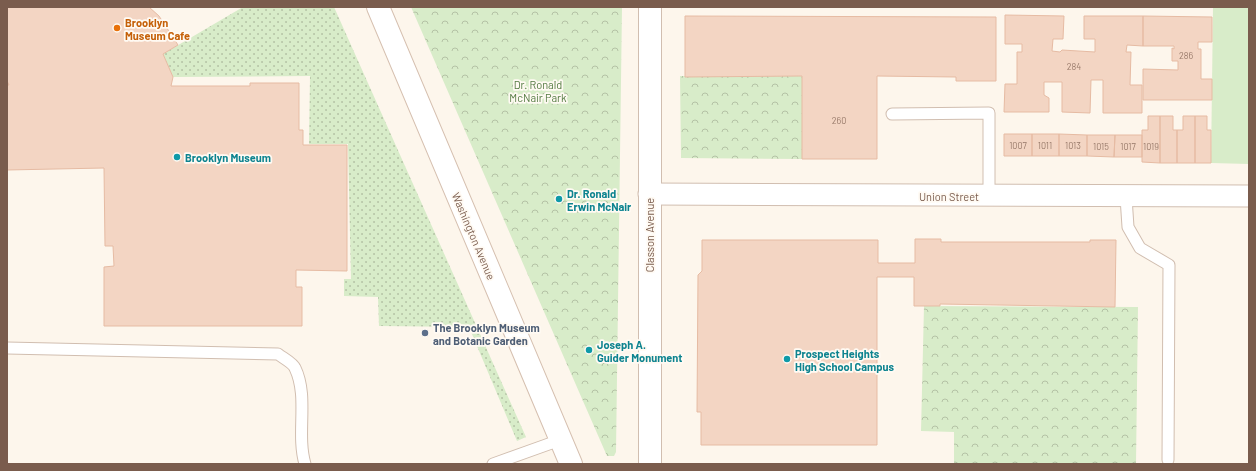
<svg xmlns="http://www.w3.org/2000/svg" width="1256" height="471" font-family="Barlow,sans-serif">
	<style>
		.grass { fill: url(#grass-dots) }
		.park { fill: url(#park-crowns) }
		.garden { fill: #d8ecc9 }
		.building { fill: #f3d5c3; stroke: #e6bba3 }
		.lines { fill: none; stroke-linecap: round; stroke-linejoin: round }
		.service-casing { stroke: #d1beb0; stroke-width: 13 }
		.minor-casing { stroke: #d1beb0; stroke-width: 23 }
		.tertiary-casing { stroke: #d1beb0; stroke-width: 24 }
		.secondary-casing { stroke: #d6c0b0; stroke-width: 24 }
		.service { stroke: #fff; stroke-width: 11 }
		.minor { stroke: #fff; stroke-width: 21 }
		.tertiary { stroke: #fff; stroke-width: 22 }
		.secondary { stroke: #fff; stroke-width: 22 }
		.food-dot { fill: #e8710a; stroke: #fffaf3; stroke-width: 1.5 }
		.culture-dot { fill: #0f9aa8; stroke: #fffaf3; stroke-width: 1.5 }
		.service-dot { fill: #5c6f8a; stroke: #fffaf3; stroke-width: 1.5 }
		.labels { text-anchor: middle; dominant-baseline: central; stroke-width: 3.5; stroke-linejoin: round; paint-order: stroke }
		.number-label { font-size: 9px; fill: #987a6a }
		.food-label { font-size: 11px; font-weight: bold; fill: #c56008; stroke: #fffaf3; text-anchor: start }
		.park-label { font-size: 11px; fill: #537a41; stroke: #fffaf3 }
		.culture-label { font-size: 11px; font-weight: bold; fill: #0d838f; stroke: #fffaf3; text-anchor: start }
		.street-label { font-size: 11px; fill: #7a5c4d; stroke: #fffaf3 }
		.service-label { font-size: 11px; font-weight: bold; fill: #4e5e75; stroke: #fffaf3; text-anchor: start }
	</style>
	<defs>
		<pattern id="grass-dots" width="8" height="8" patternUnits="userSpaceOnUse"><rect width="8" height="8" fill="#d8ecc9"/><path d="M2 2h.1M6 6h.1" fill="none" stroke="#b4c2a5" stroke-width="1.8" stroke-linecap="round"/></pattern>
		<pattern id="park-crowns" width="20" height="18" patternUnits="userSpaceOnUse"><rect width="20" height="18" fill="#d8ecc9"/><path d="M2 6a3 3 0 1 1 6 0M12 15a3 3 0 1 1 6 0" fill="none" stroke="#b4c2a5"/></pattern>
	</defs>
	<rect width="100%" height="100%" fill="#fdf6ec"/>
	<path class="grass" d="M243,7H334L526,437L517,441L469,327L379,326L378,297L344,296V279H351L348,144H309L310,76L173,77L163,54Z"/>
	<path class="park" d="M411,7H622L616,452L614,456H607Z
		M680,76H802V159L681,158Z
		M924,306L1138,307L1136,464H954V432L921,431Z"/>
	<path class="garden" d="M1213,7H1249V164L1211,163Z"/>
	<path class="building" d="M7,7H149L159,16L178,45L163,54L173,77L171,86H250V83H299V130H303V145H347V271L296,270V287H302V326H104V267L114,266L113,246H105L104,168L7,170V85H9L7,81Z
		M1005,15L1064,16L1063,39H1053L1052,51L1060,52L1062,50L1095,52V39H1084V16H1143V46L1127,45L1126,52H1131L1130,85H1142V113H1103V80H1091L1090,113L1062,112V82H1044V95L1049,98V112H1004L1005,84H1017V52H1022V44H1005Z
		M685,16L996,17V81H956V77L877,76V159H802V76L685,77Z
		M1143,16L1212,17V42H1198V49H1201V79H1212V100H1143V69L1178,70V61H1172V48L1174,49V46H1143Z
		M1148,116H1160V163L1142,162V130H1148Z
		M1160,116H1173V130H1177V163H1160Z
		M1183,116H1195V163H1177V130H1183Z
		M1195,116H1207V130H1211V163H1195Z
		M1004,134H1032V156H1004Z
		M1032,134H1059V156H1032Z
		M1059,134L1087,135V156H1059Z
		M1087,135H1115L1114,157L1087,156Z
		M1115,135H1142V157H1114Z
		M915,239H941V242H1090V240H1116L1115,307L940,304V306H914V277H877V445H701V412H697L698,275L702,271V240H878V263H915Z"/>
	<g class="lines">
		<defs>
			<path id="service" d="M892,114L989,113V196
				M1126,197L1128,227L1140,248L1169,265L1168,460
				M7,348L278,354C283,358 293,363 295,368C309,397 296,433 305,464
				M493,464L560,440"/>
			<path id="minor" d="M649,194L1249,196"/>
			<path id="tertiary" d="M650,464V7"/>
			<path id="secondary" d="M378,7L571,464"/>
		</defs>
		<use href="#service" class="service-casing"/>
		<use href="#minor" class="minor-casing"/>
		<use href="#tertiary" class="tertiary-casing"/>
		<use href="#secondary" class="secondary-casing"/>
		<use href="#service" class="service"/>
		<use href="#minor" class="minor"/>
		<use href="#tertiary" class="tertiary"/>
		<use href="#secondary" class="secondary"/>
	</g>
	<circle class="food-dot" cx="117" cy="28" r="4"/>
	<g class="culture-dot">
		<circle cx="177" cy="157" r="4"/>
		<circle cx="559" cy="199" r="4"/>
		<circle cx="589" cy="350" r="4"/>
		<circle cx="787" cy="359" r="4"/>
	</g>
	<circle class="service-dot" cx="425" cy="333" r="4"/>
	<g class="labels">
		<g class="number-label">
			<text x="1186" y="55">286</text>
			<text x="1074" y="66">284</text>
			<text x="839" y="120">260</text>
			<text x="1018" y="145">1007</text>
			<text x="1045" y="145">1011</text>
			<text x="1073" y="145">1013</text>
			<text x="1101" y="146">1015</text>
			<text x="1128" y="146">1017</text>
			<text x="1151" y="146">1019</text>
		</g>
		<g class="food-label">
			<text x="125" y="22">Brooklyn<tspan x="125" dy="13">Museum Cafe</tspan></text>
		</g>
		<g class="park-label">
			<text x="538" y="84">Dr. Ronald<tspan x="538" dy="13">McNair Park</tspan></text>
		</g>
		<g class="culture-label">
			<text x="185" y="157">Brooklyn Museum</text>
			<text x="567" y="193">Dr. Ronald<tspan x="567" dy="13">Erwin McNair</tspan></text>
			<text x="597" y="344">Joseph A.<tspan x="597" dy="13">Guider Monument</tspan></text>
			<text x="795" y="353">Prospect Heights<tspan x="795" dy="13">High School Campus</tspan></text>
		</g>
		<g class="street-label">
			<text x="949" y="196">Union Street</text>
			<text transform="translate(649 235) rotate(-90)">Classon Avenue</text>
			<text transform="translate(474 236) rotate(67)">Washington Avenue</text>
		</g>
		<g class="service-label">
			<text x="433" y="327">The Brooklyn Museum<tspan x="433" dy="13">and Botanic Garden</tspan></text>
		</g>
	</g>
	<rect width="1256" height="471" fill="none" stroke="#7a5c4d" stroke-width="16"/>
</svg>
